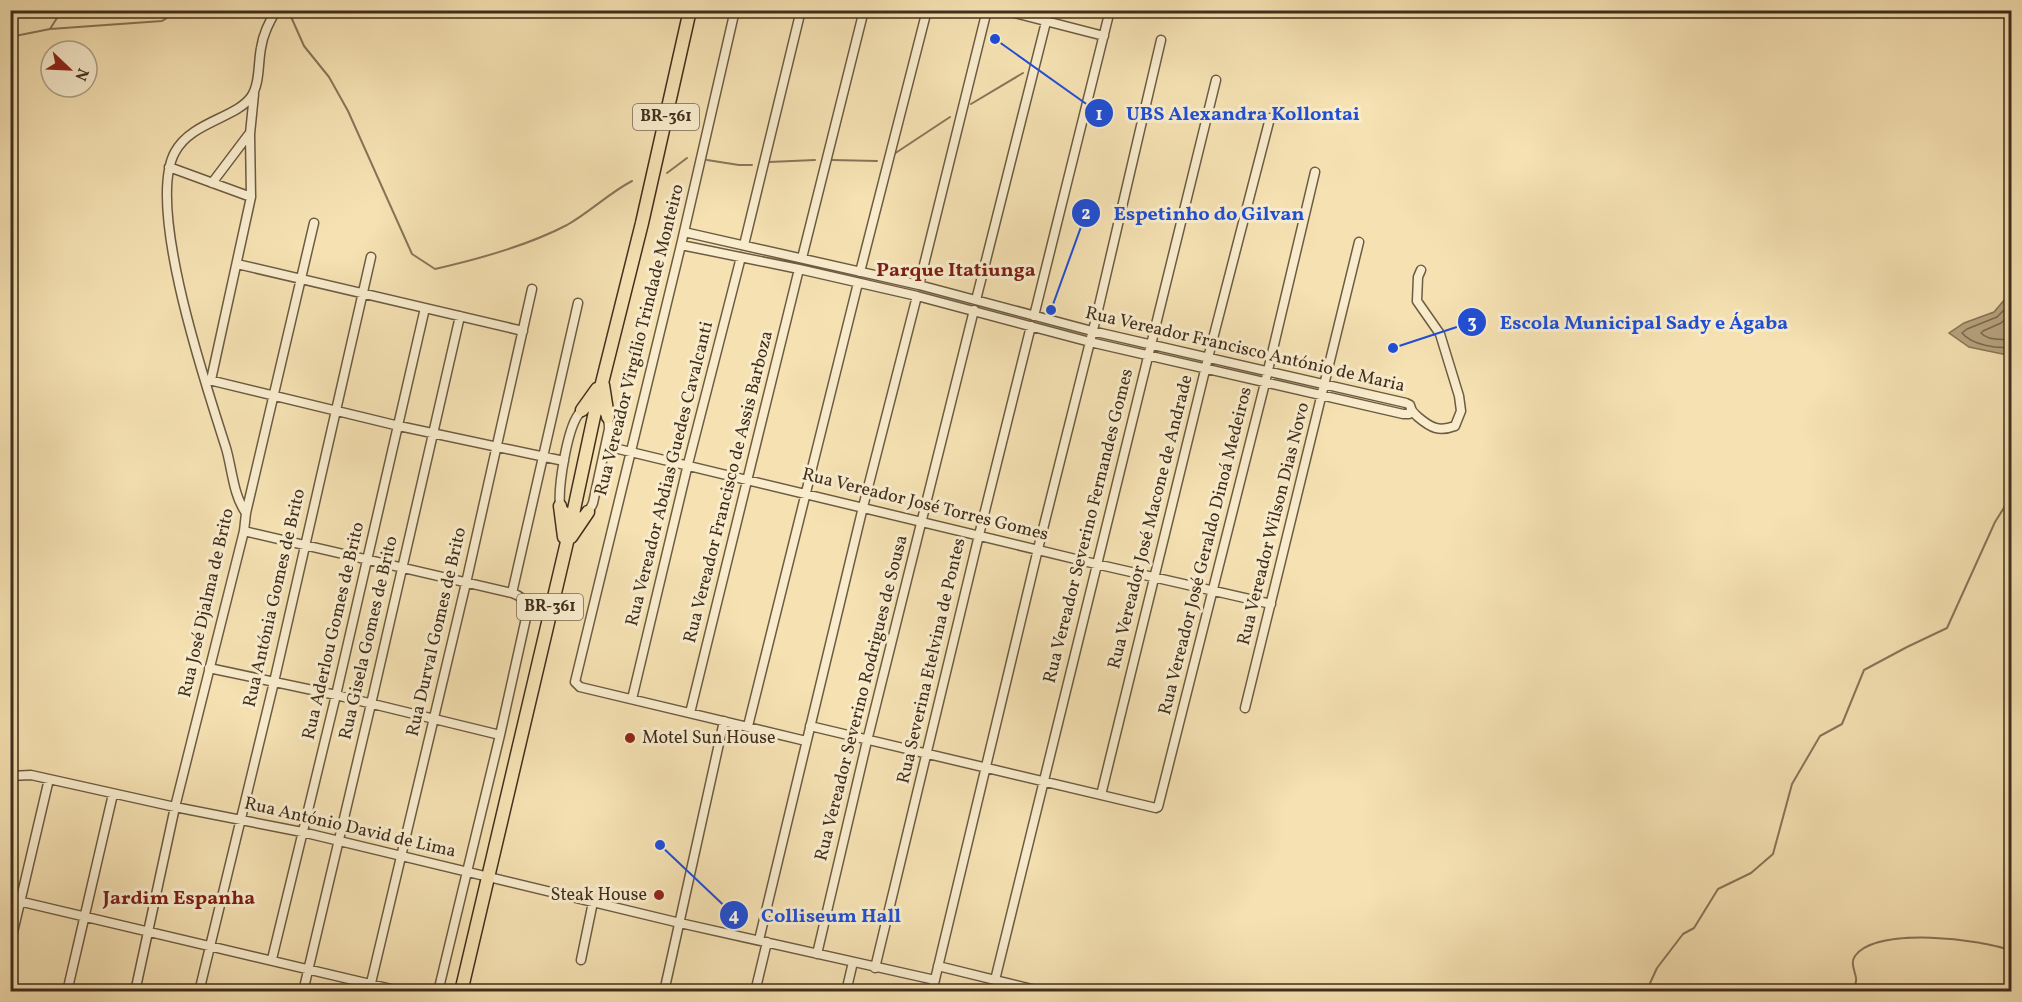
<svg xmlns="http://www.w3.org/2000/svg" width="2022" height="1002" font-family="Vollkorn,serif">
	<style>
		.water { fill: #b7a47f; stroke: #877558; stroke-width: 1.5 }
		.lines { fill: none; stroke-linecap: round; stroke-linejoin: round }
		.shore { stroke: #7c694e; stroke-width: 1.5 }
		.stream { stroke: #877558; stroke-width: 2 }
		.minor-casing { stroke: #6d5b42; stroke-width: 11 }
		.primary-casing { stroke: #402e1d; stroke-width: 15 }
		.minor { stroke: #f8eccd; stroke-width: 8 }
		.primary { stroke: #f5e1b2; stroke-width: 12 }
		.poi-dot { fill: #8f2418; stroke: #f8eccd; stroke-width: 2 }
		.labels { text-anchor: middle; dominant-baseline: central; stroke-width: 6; stroke-linejoin: round; paint-order: stroke }
		.shield { fill: #f8eccd; stroke: #776752; stroke-width: 1.5 }
		.shield-label { font-size: 16px; font-weight: bold; fill: #402e1d }
		.street-label { font-size: 18px; fill: #402e1d; stroke: #f8eccd }
		.poi-label { font-size: 18px; fill: #402e1d; stroke: #f8eccd; text-anchor: start }
		.neighbourhood-label { font-size: 20px; font-weight: bold; fill: #7a1f14; stroke: #f8eccd }
		.leader { fill: none; stroke: #1d4ed8; stroke-width: 2 }
		.callout-dot { fill: #1d4ed8; stroke: #f8eccd; stroke-width: 2 }
		.mark-label { font-size: 18px; text-anchor: middle; font-weight: bold; fill: #fff }
		.callout-label { font-size: 20px; text-anchor: middle; font-weight: bold; fill: #1d4ed8; stroke: #f8eccd; stroke-width: 6; stroke-linejoin: round; paint-order: stroke }
	</style>
	<rect width="100%" height="100%" fill="#f5e1b2"/>
	<filter id="stains"><feTurbulence type="fractalNoise" baseFrequency=".00333" numOctaves="4"/><feColorMatrix values="0 0 0 0 .2 0 0 0 0 .09 0 0 0 0 .02 0 0 0 .5 -.17"/></filter>
	<radialGradient id="worn" r=".72"><stop offset=".6" stop-color="#630" stop-opacity="0"/><stop offset="1" stop-color="#630" stop-opacity=".3"/></radialGradient>
	<path class="water" d="M2011,296V351L2007,355L1969,347L1949,333L1964,323L1994,312L2005,299Z"/>
	<g class="lines">
		<path class="shore" d="M2012,302L1997,317L1967,329L1962,333C1972,345 1997,349 2012,347
			M2012,313L2001,323L1983,331L1981,333C1987,340 2002,340 2012,339"/>
		<path class="stream" d="M288,10L304,46L329,77L348,111L412,254L435,269C479,259 527,246 567,225C590,212 609,193 632,181
			M50,29L162,21L180,10
			M10,37L50,29L62,10
			M971,104L1023,73
			M894,154L950,117
			M707,160L739,165H752
			M832,160L877,161
			M769,162L815,160
			M667,173L687,158
			M1646,992L1657,968L1683,934L1694,928L1718,889L1751,873L1773,854L1792,784L1820,736L1842,724L1864,670L1907,647L1947,628L1995,522L2012,495
			M1853,992C1854,987 1857,982 1856,978C1855,971 1850,963 1855,956C1877,926 1982,939 2012,951"/>
		<defs>
			<path id="minor" d="M735,10L681,245L575,682L580,687L806,741
				M1003,10L1104,36
				M169,167L251,197
				M212,183L249,134
				M684,232L919,285L1092,331L1406,403L1410,405C1411,412 1414,413 1418,417C1431,428 1439,432 1455,426L1461,411L1459,396L1440,334L1417,301L1418,277L1421,270
				M681,245L799,269L917,296L1090,342L1403,414H1409L1411,410
				M744,245L801,10
				M802,258L864,10
				M237,264L523,331
				M860,272L927,10
				M919,285L987,10
				M976,300L1049,10
				M1034,316L1110,10
				M205,379L399,426L564,461
				M211,380L251,197L250,134L254,94
				M589,407C604,408 609,414 609,429L593,503C585,522 572,520 560,506C558,486 567,431 578,415C581,411 584,409 589,407Z
				M606,446L1096,564L1271,604
				M246,513C233,495 232,468 226,448C207,388 145,206 175,152C191,122 236,118 251,97C260,84 258,63 261,48C263,34 269,23 276,10
				M244,531L512,593C521,596 525,600 528,609L500,735L438,992
				M512,593L578,303
				M209,668L336,695L500,735
				M632,699L688,464L741,257
				M1245,708L1359,242
				M690,713L799,269
				M748,726L858,283
				M810,726L1156,808L1158,807L1265,383L1315,172
				M10,776L31,775L175,807L302,832L680,923L935,980
				M1101,795L1208,358L1270,118
				M10,899L404,992
				M759,940L863,507L917,296
				M10,945L49,779
				M817,954L867,741L974,310
				M272,959L336,695L425,308
				M581,960L593,902
				M938,966L1044,992
				M875,968L979,535L1031,326
				M995,980L1216,80
				M371,983L466,583L532,289
				M67,992L113,794
				M135,992L175,807L244,531L246,513L314,223
				M199,992L274,682L371,257
				M303,992L371,704L460,316
				M664,992L724,721
				M755,992L767,942
				M846,992L853,962
				M932,992L1038,549L1098,310L1161,40"/>
			<path id="primary" d="M603,385L608,417
				M582,410L597,389
				M560,506L564,537
				M571,537L588,512
				M461,992L567,542L596,407L642,223L690,10"/>
		</defs>
		<use href="#minor" class="minor-casing"/>
		<use href="#primary" class="primary-casing"/>
		<use href="#minor" class="minor"/>
		<use href="#primary" class="primary"/>
	</g>
	<g class="poi-dot">
		<circle cx="630" cy="738" r="6"/>
		<circle cx="659" cy="895" r="6"/>
	</g>
	<g class="labels">
		<g class="shield">
			<rect x="633" y="104" width="66" height="26" rx="4.5"/>
			<rect x="517" y="594" width="66" height="26" rx="4.5"/>
		</g>
		<g class="shield-label">
			<text x="666" y="117">BR-361</text>
			<text x="550" y="607">BR-361</text>
		</g>
		<g class="street-label">
			<text transform="translate(640 340) rotate(-76)">Rua Vereador Virgílio Trindade Monteiro</text>
			<text transform="translate(1245 350) rotate(13)">Rua Vereador Francisco António de Maria</text>
			<text transform="translate(670 474) rotate(-76)">Rua Vereador Abdias Guedes Cavalcanti</text>
			<text transform="translate(729 487) rotate(-76)">Rua Vereador Francisco de Assis Barboza</text>
			<text transform="translate(925 505) rotate(14)">Rua Vereador José Torres Gomes</text>
			<text transform="translate(1151 522) rotate(-76)">Rua Vereador José Macone de Andrade</text>
			<text transform="translate(1274 524) rotate(-76)">Rua Vereador Wilson Dias Novo</text>
			<text transform="translate(1089 526) rotate(-76)">Rua Vereador Severino Fernandes Gomes</text>
			<text transform="translate(1206 551) rotate(-76)">Rua Vereador José Geraldo Dinoá Medeiros</text>
			<text transform="translate(275 598) rotate(-77)">Rua Antónia Gomes de Brito</text>
			<text transform="translate(207 603) rotate(-77)">Rua José Djalma de Brito</text>
			<text transform="translate(334 631) rotate(-77)">Rua Aderlou Gomes de Brito</text>
			<text transform="translate(437 632) rotate(-77)">Rua Durval Gomes de Brito</text>
			<text transform="translate(369 638) rotate(-77)">Rua Gisela Gomes de Brito</text>
			<text transform="translate(932 661) rotate(-77)">Rua Severina Etelvina de Pontes</text>
			<text transform="translate(862 698) rotate(-76)">Rua Vereador Severino Rodrigues de Sousa</text>
			<text transform="translate(350 828) rotate(13)">Rua António David de Lima</text>
		</g>
		<g class="poi-label">
			<text x="642" y="738">Motel Sun House</text>
			<text x="647" y="895" text-anchor="end">Steak House</text>
		</g>
		<g class="neighbourhood-label">
			<text x="956" y="271">Parque Itatiunga</text>
			<text x="179" y="899">Jardim Espanha</text>
		</g>
	</g>
	<path class="leader" d="M995 39L1099 113M1051 310L1086 213M1393 348L1472 322M660 845L734 915"/>
	<g class="callout-dot">
		<circle cx="995" cy="39" r="6"/>
		<circle cx="1051" cy="310" r="6"/>
		<circle cx="1393" cy="348" r="6"/>
		<circle cx="660" cy="845" r="6"/>
		<circle cx="1099" cy="113" r="15"/>
		<circle cx="1086" cy="213" r="15"/>
		<circle cx="1472" cy="322" r="15"/>
		<circle cx="734" cy="915" r="15"/>
	</g>
	<g class="mark-label">
		<text x="1099" y="120">1</text>
		<text x="1086" y="219">2</text>
		<text x="1472" y="328">3</text>
		<text x="734" y="921">4</text>
	</g>
	<g class="callout-label">
		<text x="1243" y="120">UBS Alexandra Kollontai</text>
		<text x="1209" y="220">Espetinho do Gilvan</text>
		<text x="1644" y="329">Escola Municipal Sady e Ágaba</text>
		<text x="831" y="922">Colliseum Hall</text>
	</g>
	<rect width="2022" height="1002" fill="none" stroke="#f5e1b2" stroke-width="36"/>
	<rect x="12" y="12" width="1998" height="978" fill="none" stroke="#402e1d" stroke-width="3"/>
	<rect x="18" y="18" width="1986" height="966" fill="none" stroke="#402e1d" stroke-width="1.5"/>
	<g transform="translate(69 69) rotate(113)"><circle r="28" fill="#f8eccd" stroke="#aea087" stroke-width="1.5"/>
	<path d="M0-4.5L10 22L0 15L-10 22Z" fill="#8f2418"/>
	<text y="-9" font-size="16" font-weight="bold" text-anchor="middle" fill="#402e1d">N</text>
	</g>
	<rect width="100%" height="100%" filter="url(#stains)"/>
	<rect width="100%" height="100%" fill="url(#worn)"/>
</svg>
